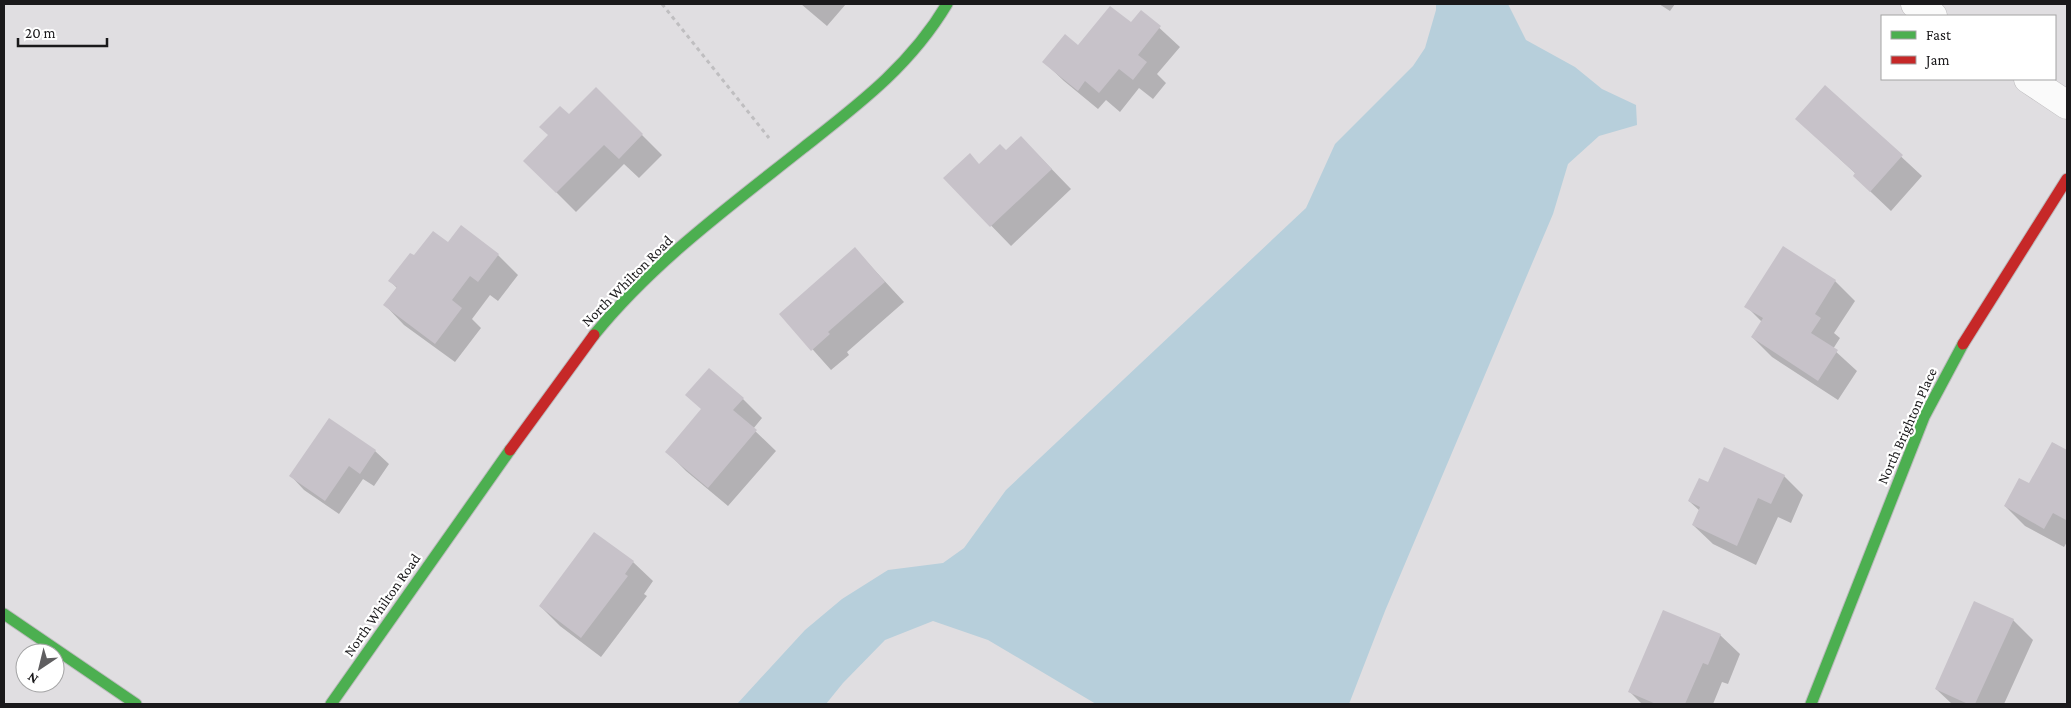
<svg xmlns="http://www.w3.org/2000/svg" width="2071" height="708" font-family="'Crimson Pro',serif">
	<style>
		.water { fill: #b7cfdb }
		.shadow { fill: #0003 }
		.building { fill: #c7c2c9 }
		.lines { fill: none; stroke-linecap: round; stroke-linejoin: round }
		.street-casing { stroke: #bbbabc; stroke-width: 29 }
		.fast-casing { stroke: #bbbabc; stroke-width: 13 }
		.jam-casing { stroke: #bbbabc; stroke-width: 13 }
		.path { stroke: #bfbec0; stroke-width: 3; stroke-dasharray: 4 4; stroke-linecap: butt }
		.street { stroke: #fafafa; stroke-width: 28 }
		.fast { stroke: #4caf50; stroke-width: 11 }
		.jam { stroke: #c62828; stroke-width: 11 }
		.labels { text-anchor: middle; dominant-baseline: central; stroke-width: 4.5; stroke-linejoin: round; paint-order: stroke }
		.street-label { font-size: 15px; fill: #1a191b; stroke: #fff }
	</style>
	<rect width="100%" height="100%" fill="#e0dee1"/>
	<path class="water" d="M1436,4H1508L1526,40L1575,67L1602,89L1636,105L1637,125L1599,136L1568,164L1553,214L1385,611L1349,704H1096L988,640L933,621L885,640L843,683L826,704H737L805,630L842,599L888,570L943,563L964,548L1006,490L1306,208L1335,144L1413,66L1425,48L1436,10Z"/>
	<path class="shadow" d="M801,4H846L827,26Z
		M1659,4H1675L1670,11Z
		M1141,11L1180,47L1157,74L1166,83L1153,99L1139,88L1120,112L1106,100L1098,109L1064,81L1044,62L1131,24Z
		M1826,87L1922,176L1891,211L1854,176L1856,174L1797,119Z
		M596,89L662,155L639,178L624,164L576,212L525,161Z
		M1006,152L1040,157L1071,189L1011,246L945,178L980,165Z
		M461,227L498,255L518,275L498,301L490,295L472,319L481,328L455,362L404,325L385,305L397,288L390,281L414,257L448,244Z
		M1783,248L1835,281L1855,301L1834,333L1840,338L1833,349L1857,371L1838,400L1772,357L1752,337L1762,322L1746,306Z
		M855,249L904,302L847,352L849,355L831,370L781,314Z
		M743,399L762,418L753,429L776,451L728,506L686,471L667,452L702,410Z
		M2053,443L2067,451V542L2064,547L2025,526L2005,506L2030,485Z
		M375,451L389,464L374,486L363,479L339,514L304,490L291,476Z
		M1784,476L1803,495L1791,523L1778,517L1756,565L1713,544L1693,525L1700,511L1689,501L1709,484Z
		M633,562L653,581L644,594L647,596L601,657L560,626L540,606Z
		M2013,620L2033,640L2004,704H1952L1936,689Z
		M1720,635L1740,654L1728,684L1722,682L1713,704H1642L1630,692Z"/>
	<path class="building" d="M1110,6L1131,22L1141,10L1161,26L1138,55L1147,62L1133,80L1119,69L1099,93L1085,81L1078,91L1042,62L1065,34L1078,45Z
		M1825,85L1903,155L1870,192L1853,176L1855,173L1795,119Z
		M596,87L643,134L619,159L604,145L556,193L523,161L548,135L539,127L560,106L569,114Z
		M1021,136L1052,169L990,227L943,178L970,153L979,164L1000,144L1006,150Z
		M461,225L499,254L478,282L470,276L452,300L462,308L435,344L383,305L397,287L388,281L410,253L414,255L433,231L448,242Z
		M1783,246L1836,280L1815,314L1821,318L1811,333L1838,350L1818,381L1751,337L1763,318L1744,307Z
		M855,247L885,282L828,332L830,334L811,351L779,314Z
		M709,368L744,398L733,410L757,430L708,488L665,452L701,409L685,395Z
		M329,418L376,450L360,474L349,466L325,501L289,476Z
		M2052,442L2067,450V519L2066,520L2053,513L2044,529L2004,506L2019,478L2029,483Z
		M1724,447L1785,475L1771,504L1758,498L1737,546L1692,525L1700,507L1688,501L1699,478L1708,482Z
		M594,532L634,561L625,574L628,576L581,638L539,606Z
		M1974,601L2014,619L1975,704H1968L1935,689Z
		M1663,610L1721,634L1708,665L1703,663L1685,704H1656L1628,692Z"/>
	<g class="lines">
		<defs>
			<path id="street" d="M1915,4L1933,16
				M2028,79L2067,105"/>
			<path id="fast" d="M594,335C653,262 730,206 803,148C859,104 910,66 947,4
				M4,614L136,704
				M331,704L510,450
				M1811,704L1924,417L1963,344"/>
			<path id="jam" d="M1963,344L2067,179
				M510,450L594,335"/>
		</defs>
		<use href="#street" class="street-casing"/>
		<use href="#fast" class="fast-casing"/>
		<use href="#jam" class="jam-casing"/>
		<path class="path" d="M662,4L769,138"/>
		<use href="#street" class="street"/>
		<use href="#fast" class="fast"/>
		<use href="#jam" class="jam"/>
	</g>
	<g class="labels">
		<g class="street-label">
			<text transform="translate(627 281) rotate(-45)">North Whilton Road</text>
			<text transform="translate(1907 426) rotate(-66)">North Brighton Place</text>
			<text transform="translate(382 605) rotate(-55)">North Whilton Road</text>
		</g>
	</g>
	<rect width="2071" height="708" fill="none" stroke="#1a191b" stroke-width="10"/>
	<rect x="1881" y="15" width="175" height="65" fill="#ffffff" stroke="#a3a3a4"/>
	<rect x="1891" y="31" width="25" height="8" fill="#4caf50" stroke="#a3a3a4"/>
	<text x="1926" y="40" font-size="15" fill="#1a191b">Fast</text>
	<rect x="1891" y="56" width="25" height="8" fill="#c62828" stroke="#a3a3a4"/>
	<text x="1926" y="65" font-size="15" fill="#1a191b">Jam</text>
	<g transform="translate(40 668) rotate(215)"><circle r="24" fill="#ffffff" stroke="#a3a3a4"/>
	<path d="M0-4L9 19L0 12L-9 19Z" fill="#5f5e60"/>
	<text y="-8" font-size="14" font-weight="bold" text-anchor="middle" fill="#1a191b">N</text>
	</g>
	<path d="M18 38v8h89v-8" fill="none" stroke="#1a191b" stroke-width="2.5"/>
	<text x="25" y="38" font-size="15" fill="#1a191b" stroke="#ffffff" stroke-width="4" paint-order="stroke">20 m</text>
</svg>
